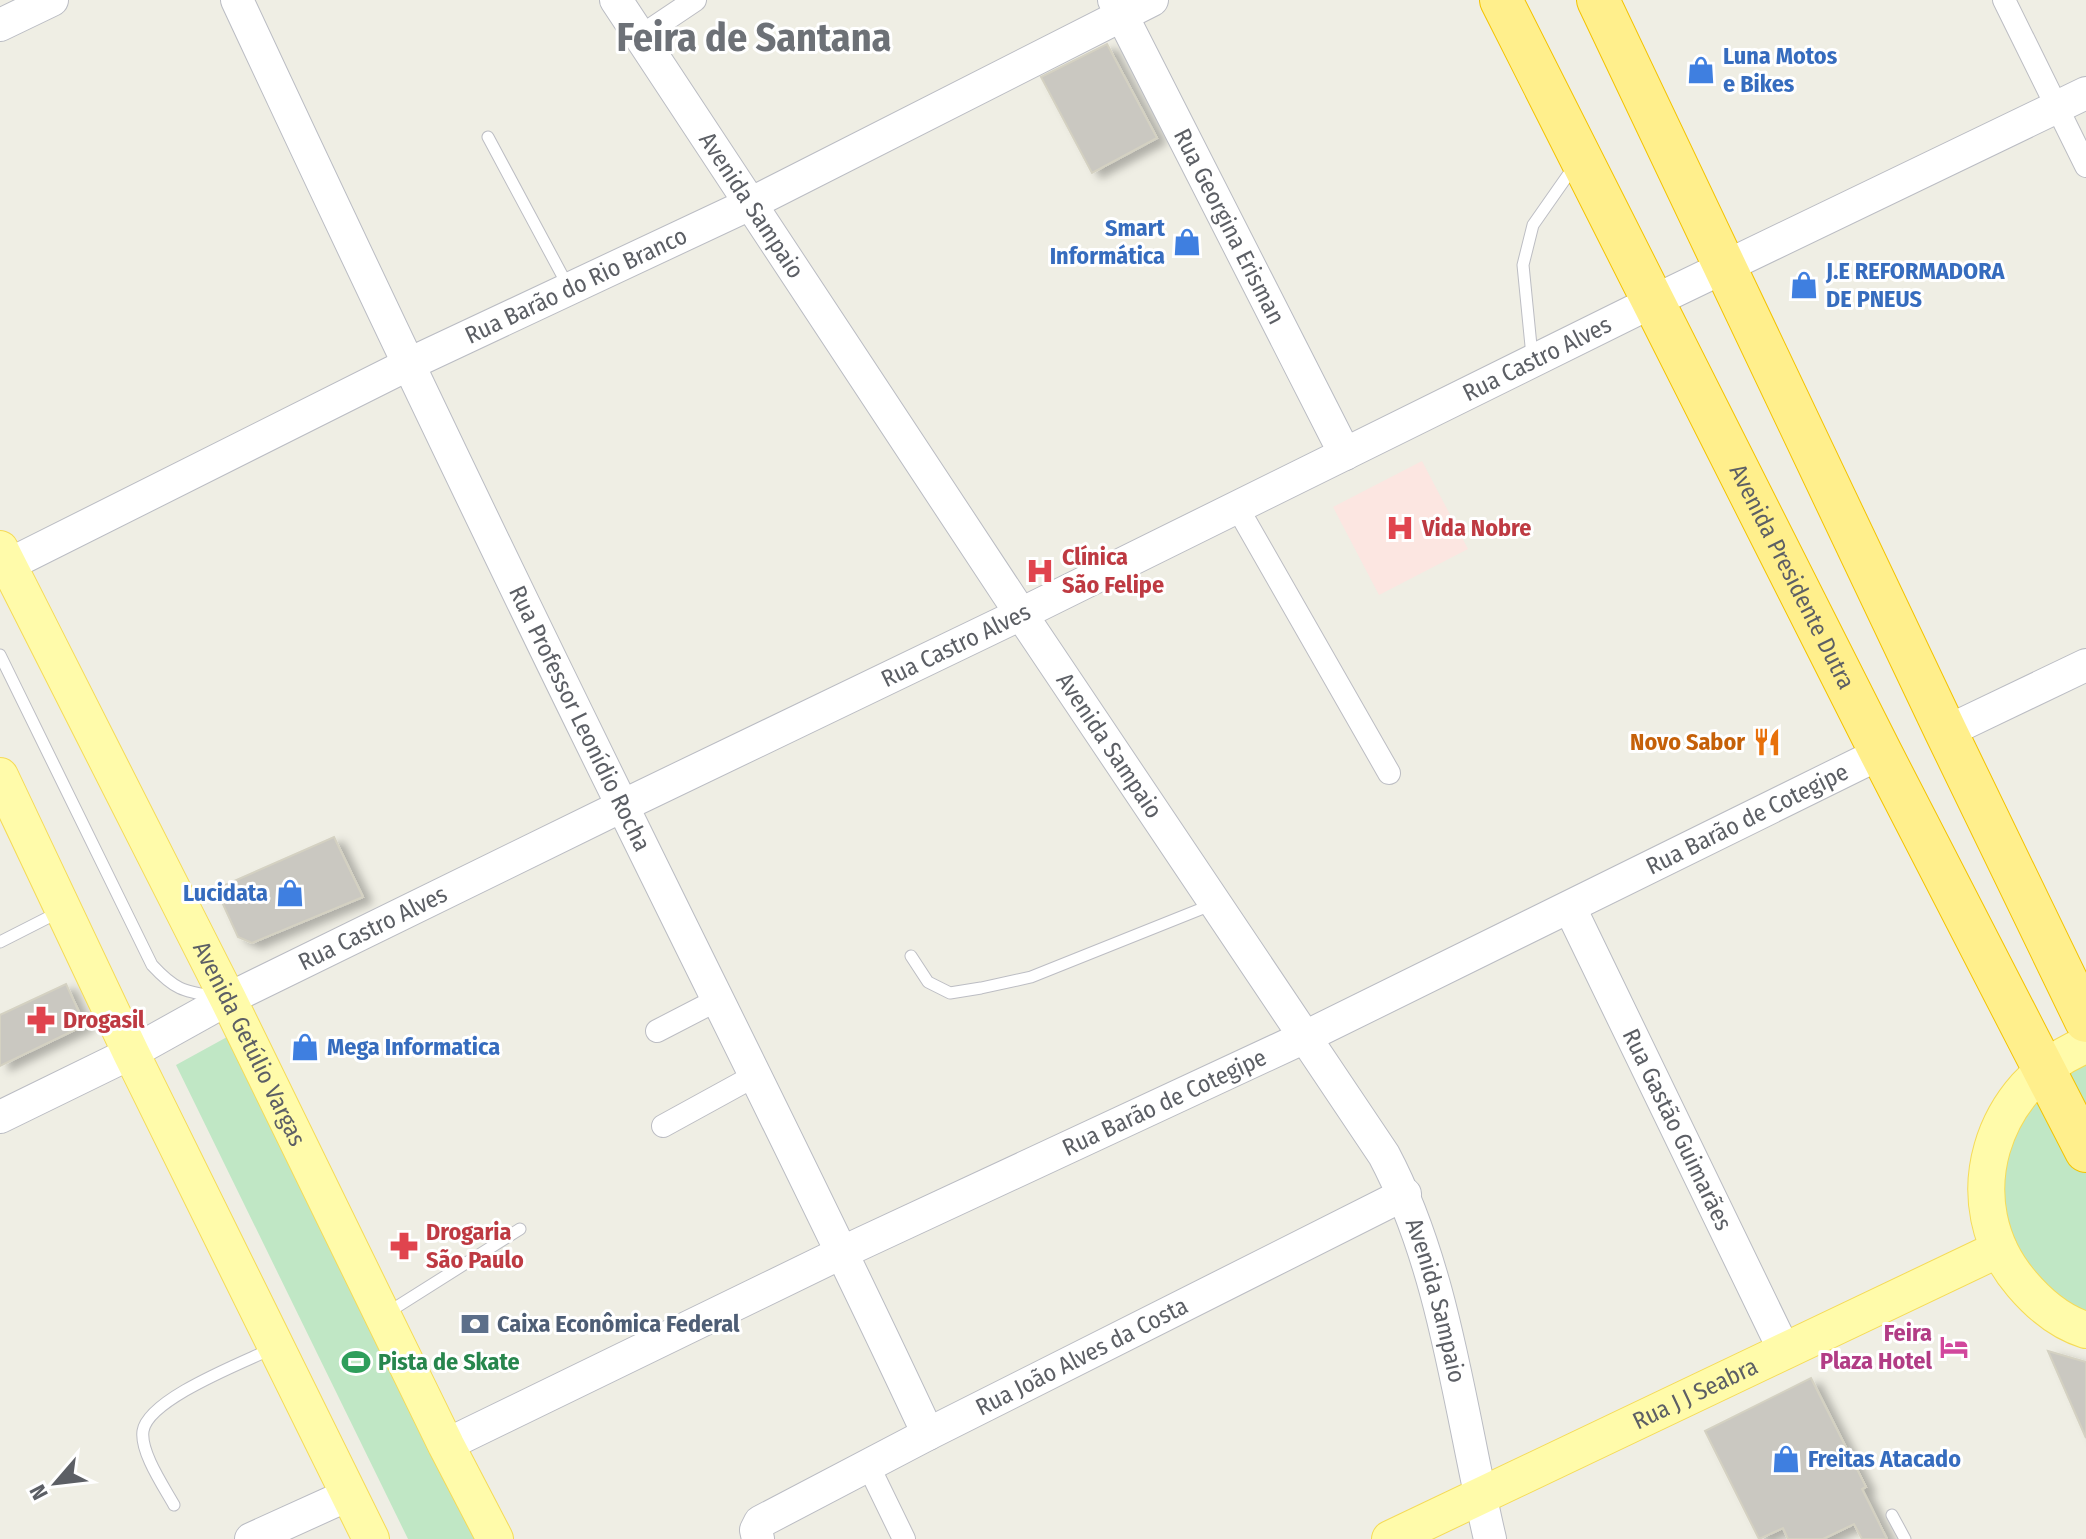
<svg xmlns="http://www.w3.org/2000/svg" width="2086" height="1539" font-family="'Fira Sans Condensed',sans-serif">
	<style>
		.medical { fill: #fce6e1 }
		.green { fill: #c0e7c5 }
		.building { fill: #cac8c1; stroke: #d4d1c2; stroke-width: 2; filter: url(#shadow) }
		.lines { fill: none; stroke-linecap: round; stroke-linejoin: round }
		.lane-casing { stroke: #bcbdc3; stroke-width: 13 }
		.street-casing { stroke: #bcbdc3; stroke-width: 24 }
		.secondary-casing { stroke: #babcc3; stroke-width: 34 }
		.primary-casing { stroke: #f5db57; stroke-width: 38 }
		.highway-casing { stroke: #f4c300; stroke-width: 44 }
		.lane { stroke: #fff; stroke-width: 11 }
		.street { stroke: #fff; stroke-width: 22 }
		.secondary { stroke: #fff; stroke-width: 32 }
		.primary { stroke: #fffbaa; stroke-width: 36 }
		.highway { stroke: #ffef8c; stroke-width: 42 }
		.labels { text-anchor: middle; dominant-baseline: central; stroke-width: 6; stroke-linejoin: round; paint-order: stroke }
		.shop-label { font-size: 24px; font-weight: bold; fill: #366cbe; stroke: #fff; text-anchor: start }
		.street-label { font-size: 24px; fill: #5c5f65; stroke: #fff }
		.health-label { font-size: 24px; font-weight: bold; fill: #be3a42; stroke: #fff; text-anchor: start }
		.food-label { font-size: 24px; font-weight: bold; fill: #c56008; stroke: #fff; text-anchor: end }
		.service-label { font-size: 24px; font-weight: bold; fill: #4e5e75; stroke: #fff; text-anchor: start }
		.hotel-label { font-size: 24px; font-weight: bold; fill: #b23c85; stroke: #fff; text-anchor: end }
		.leisure-label { font-size: 24px; font-weight: bold; fill: #27864d; stroke: #fff; text-anchor: start }
		.town-label { font-size: 40px; font-weight: bold; fill: #6d7177; stroke: #fff }
	</style>
	<defs>
		<filter id="shadow"><feDropShadow dx="9" dy="5" stdDeviation="4" flood-color="#0004"/></filter>
	</defs>
	<rect width="100%" height="100%" fill="#efeee4"/>
	<path class="medical" d="M1422,461L1468,549L1379,595L1333,507Z"/>
	<path class="green" d="M227,1037L477,1539H408L176,1065Z
		M2086,1046V1330L2014,1275L1994,1138Z"/>
	<path class="building" d="M1107,44L1157,138L1092,173L1041,77Z
		M334,837L363,897L252,943L238,937L216,889Z
		M66,984L85,1025L0,1066V1015Z
		M2048,1351L2086,1362V1438Z
		M1811,1378L1866,1487L1862,1489L1887,1539H1862L1854,1524L1823,1539H1788L1783,1528L1759,1539L1705,1431Z"/>
	<g class="lines">
		<defs>
			<path id="lane" d="M488,137L569,288
				M1532,356L1523,265L1533,225L1575,165
				M0,655L152,965C175,990 183,991 216,997
				M0,942L59,912
				M911,956L928,982L950,993L981,988L1031,977L1211,905
				M387,1313L520,1229
				M174,1505C164,1487 140,1452 143,1431C148,1399 242,1363 271,1349
				M1892,1515L1905,1539"/>
			<path id="street" d="M2004,0L2086,166
				M640,37L695,0
				M1237,507L1389,773
				M657,1031L719,999
				M663,1126L756,1075
				M868,1465L904,1539"/>
			<g id="secondary">
				<path id="s1" d="M237,0C362,268 489,535 620,801C723,1012 829,1221 928,1434"/>
				<path id="s2" d="M616,0L1021,614L1384,1155C1445,1270 1460,1412 1490,1539"/>
				<path id="s3" d="M1114,0L1345,454"/>
				<path d="M0,25L52,0"/>
				<path id="s4" d="M0,569L407,365L752,203L1152,0"/>
				<path d="M1946,732L2086,665"/>
				<path id="s5" d="M1570,908L1784,1350"/>
				<path id="s6" d="M0,1117L131,1053L228,999L622,806L1021,614L1654,301L2086,93"/>
				<path id="s7" d="M446,1445L843,1252L1305,1037L1881,753"/>
				<path d="M251,1539L348,1495"/>
				<path id="s8" d="M758,1539L756,1530L760,1522L928,1434L1405,1194"/>
			</g>
			<g id="primary">
				<path id="s9" d="M0,549L228,999L446,1445L495,1539"/>
				<path d="M0,776L131,1053L371,1539"/>
				<path d="M2086,1045C1991,1083 1952,1203 2022,1284C2039,1304 2060,1322 2086,1330"/>
				<path id="s10" d="M1390,1539L1999,1249"/>
			</g>
			<g id="highway">
				<path id="s11" d="M1501,0L1881,753L2086,1151"/>
				<path d="M1598,0L1946,732L2086,1021"/>
			</g>
		</defs>
		<use href="#lane" class="lane-casing"/>
		<use href="#street" class="street-casing"/>
		<use href="#secondary" class="secondary-casing"/>
		<use href="#primary" class="primary-casing"/>
		<use href="#highway" class="highway-casing"/>
		<use href="#lane" class="lane"/>
		<use href="#street" class="street"/>
		<use href="#secondary" class="secondary"/>
		<use href="#primary" class="primary"/>
		<use href="#highway" class="highway"/>
	</g>
	<defs>
		<symbol id="shop-bare" viewBox="-9 -9 18 18"><path d="M-5-2.5h2.3a2.7 3.5 0 0 1 5.4 0H5L5.5 6h-11ZM-1.5-2.5h3a1.5 2.3 0 0 0-3 0Z" fill="#3f7fe0" stroke="#fff" stroke-width="2.5" paint-order="stroke"/></symbol>
		<symbol id="hospital-bare" viewBox="-9 -9 18 18"><path d="M-5-5h3v3.5h4V-5h3V5h-3V1.5h-4V5h-3Z" fill="#e0444e" stroke="#fff" stroke-width="2.5" paint-order="stroke"/></symbol>
		<symbol id="restaurant-bare" viewBox="-9 -9 18 18"><path d="M-5-6h1v4h1v-4h1v4h1v-4h1v5L-1.5 .5V6h-2V.5L-5-1ZM5-6V6H3V1.5H1.5Q1.5-4 5-6Z" fill="#e8710a" stroke="#fff" stroke-width="2.5" paint-order="stroke"/></symbol>
		<symbol id="pharmacy-bare" viewBox="-9 -9 18 18"><path d="M-2-6h4v4h4v4h-4v4h-4v-4h-4v-4h4Z" fill="#e0444e" stroke="#fff" stroke-width="2.5" paint-order="stroke"/></symbol>
		<symbol id="bank-bare" viewBox="-9 -9 18 18"><path d="M-6-4H6V4H-6ZM0-2.3a2.3 2.3 0 1 0 0 4.6a2.3 2.3 0 1 0 0-4.6Z" fill="#5c6f8a" stroke="#fff" stroke-width="2.5" paint-order="stroke"/></symbol>
		<symbol id="hotel-bare" viewBox="-9 -9 18 18"><path d="M-6-4.5h1.5V1H6V5H4.5V3h-9V5H-6ZM-4 0a1.8 1.8 0 1 1 3.6 0ZM.5 0V-2.5h3Q6-2.5 6 0Z" fill="#d1479c" stroke="#fff" stroke-width="2.5" paint-order="stroke"/></symbol>
		<symbol id="stadium-bare" viewBox="-9 -9 18 18"><path d="M0-5a6.5 5 0 1 0 0 10a6.5 5 0 1 0 0-10ZM-3.5-1.8h7v3.6h-7Z" fill="#2e9e5b" stroke="#fff" stroke-width="2.5" paint-order="stroke"/></symbol>
	</defs>
	<g fill-rule="evenodd">
		<use href="#shop-bare" x="1681" y="50" width="40" height="40"/>
		<use href="#shop-bare" x="1167" y="222" width="40" height="40"/>
		<use href="#shop-bare" x="1784" y="265" width="40" height="40"/>
		<use href="#hospital-bare" x="1380" y="508" width="40" height="40"/>
		<use href="#hospital-bare" x="1020" y="551" width="40" height="40"/>
		<use href="#restaurant-bare" x="1747" y="722" width="40" height="40"/>
		<use href="#shop-bare" x="270" y="873" width="40" height="40"/>
		<use href="#pharmacy-bare" x="21" y="1000" width="40" height="40"/>
		<use href="#shop-bare" x="285" y="1027" width="40" height="40"/>
		<use href="#pharmacy-bare" x="384" y="1226" width="40" height="40"/>
		<use href="#bank-bare" x="455" y="1304" width="40" height="40"/>
		<use href="#hotel-bare" x="1934" y="1327" width="40" height="40"/>
		<use href="#stadium-bare" x="336" y="1342" width="40" height="40"/>
		<use href="#shop-bare" x="1766" y="1439" width="40" height="40"/>
	</g>
	<g class="labels">
		<g class="shop-label">
			<text x="1723" y="56">Luna Motos<tspan x="1723" dy="28">e Bikes</tspan></text>
			<text x="1165" y="228" text-anchor="end">Smart<tspan x="1165" dy="28">Informática</tspan></text>
			<text x="1826" y="271">J.E REFORMADORA<tspan x="1826" dy="28">DE PNEUS</tspan></text>
			<text x="268" y="893" text-anchor="end">Lucidata</text>
			<text x="327" y="1047">Mega Informatica</text>
			<text x="1808" y="1459">Freitas Atacado</text>
		</g>
		<g class="street-label">
			<text stroke="none"><textPath href="#s2" startOffset="246">Avenida Sampaio</textPath></text>
			<text stroke="none"><textPath href="#s3" startOffset="254">Rua Georgina Erisman</textPath></text>
			<text stroke="none"><textPath href="#s4" startOffset="642">Rua Barão do Rio Branco</textPath></text>
			<text stroke="none"><textPath href="#s6" startOffset="1714">Rua Castro Alves</textPath></text>
			<text stroke="none"><textPath href="#s11" startOffset="646">Avenida Presidente Dutra</textPath></text>
			<text stroke="none"><textPath href="#s6" startOffset="1066">Rua Castro Alves</textPath></text>
			<text stroke="none"><textPath href="#s1" startOffset="796">Rua Professor Leonídio Rocha</textPath></text>
			<text stroke="none"><textPath href="#s2" startOffset="894">Avenida Sampaio</textPath></text>
			<text stroke="none"><textPath href="#s7" startOffset="1444">Rua Barão de Cotegipe</textPath></text>
			<text stroke="none"><textPath href="#s6" startOffset="418">Rua Castro Alves</textPath></text>
			<text stroke="none"><textPath href="#s9" startOffset="554">Avenida Getúlio Vargas</textPath></text>
			<text stroke="none"><textPath href="#s7" startOffset="796">Rua Barão de Cotegipe</textPath></text>
			<text stroke="none"><textPath href="#s5" startOffset="246">Rua Gastão Guimarães</textPath></text>
			<text stroke="none"><textPath href="#s2" startOffset="1542">Avenida Sampaio</textPath></text>
			<text stroke="none"><textPath href="#s8" startOffset="380">Rua João Alves da Costa</textPath></text>
			<text stroke="none"><textPath href="#s10" startOffset="338">Rua J J Seabra</textPath></text>
		</g>
		<g class="health-label">
			<text x="1422" y="528">Vida Nobre</text>
			<text x="1062" y="557">Clínica<tspan x="1062" dy="28">São Felipe</tspan></text>
			<text x="63" y="1020">Drogasil</text>
			<text x="426" y="1232">Drogaria<tspan x="426" dy="28">São Paulo</tspan></text>
		</g>
		<g class="food-label">
			<text x="1745" y="742">Novo Sabor</text>
		</g>
		<g class="service-label">
			<text x="497" y="1324">Caixa Econômica Federal</text>
		</g>
		<g class="hotel-label">
			<text x="1932" y="1333">Feira<tspan x="1932" dy="28">Plaza Hotel</tspan></text>
		</g>
		<g class="leisure-label">
			<text x="378" y="1362">Pista de Skate</text>
		</g>
		<g class="town-label">
			<text x="754" y="38">Feira de Santana</text>
		</g>
	</g>
	<g transform="translate(56 1483) rotate(242)" stroke="#ffffff" stroke-width="6" paint-order="stroke">
	<path d="M0-6L14 30L0 20L-14 30Z" fill="#5c5f65"/>
	<text y="-12" font-size="22" font-weight="bold" text-anchor="middle" fill="#5c5f65">N</text>
	</g>
</svg>
